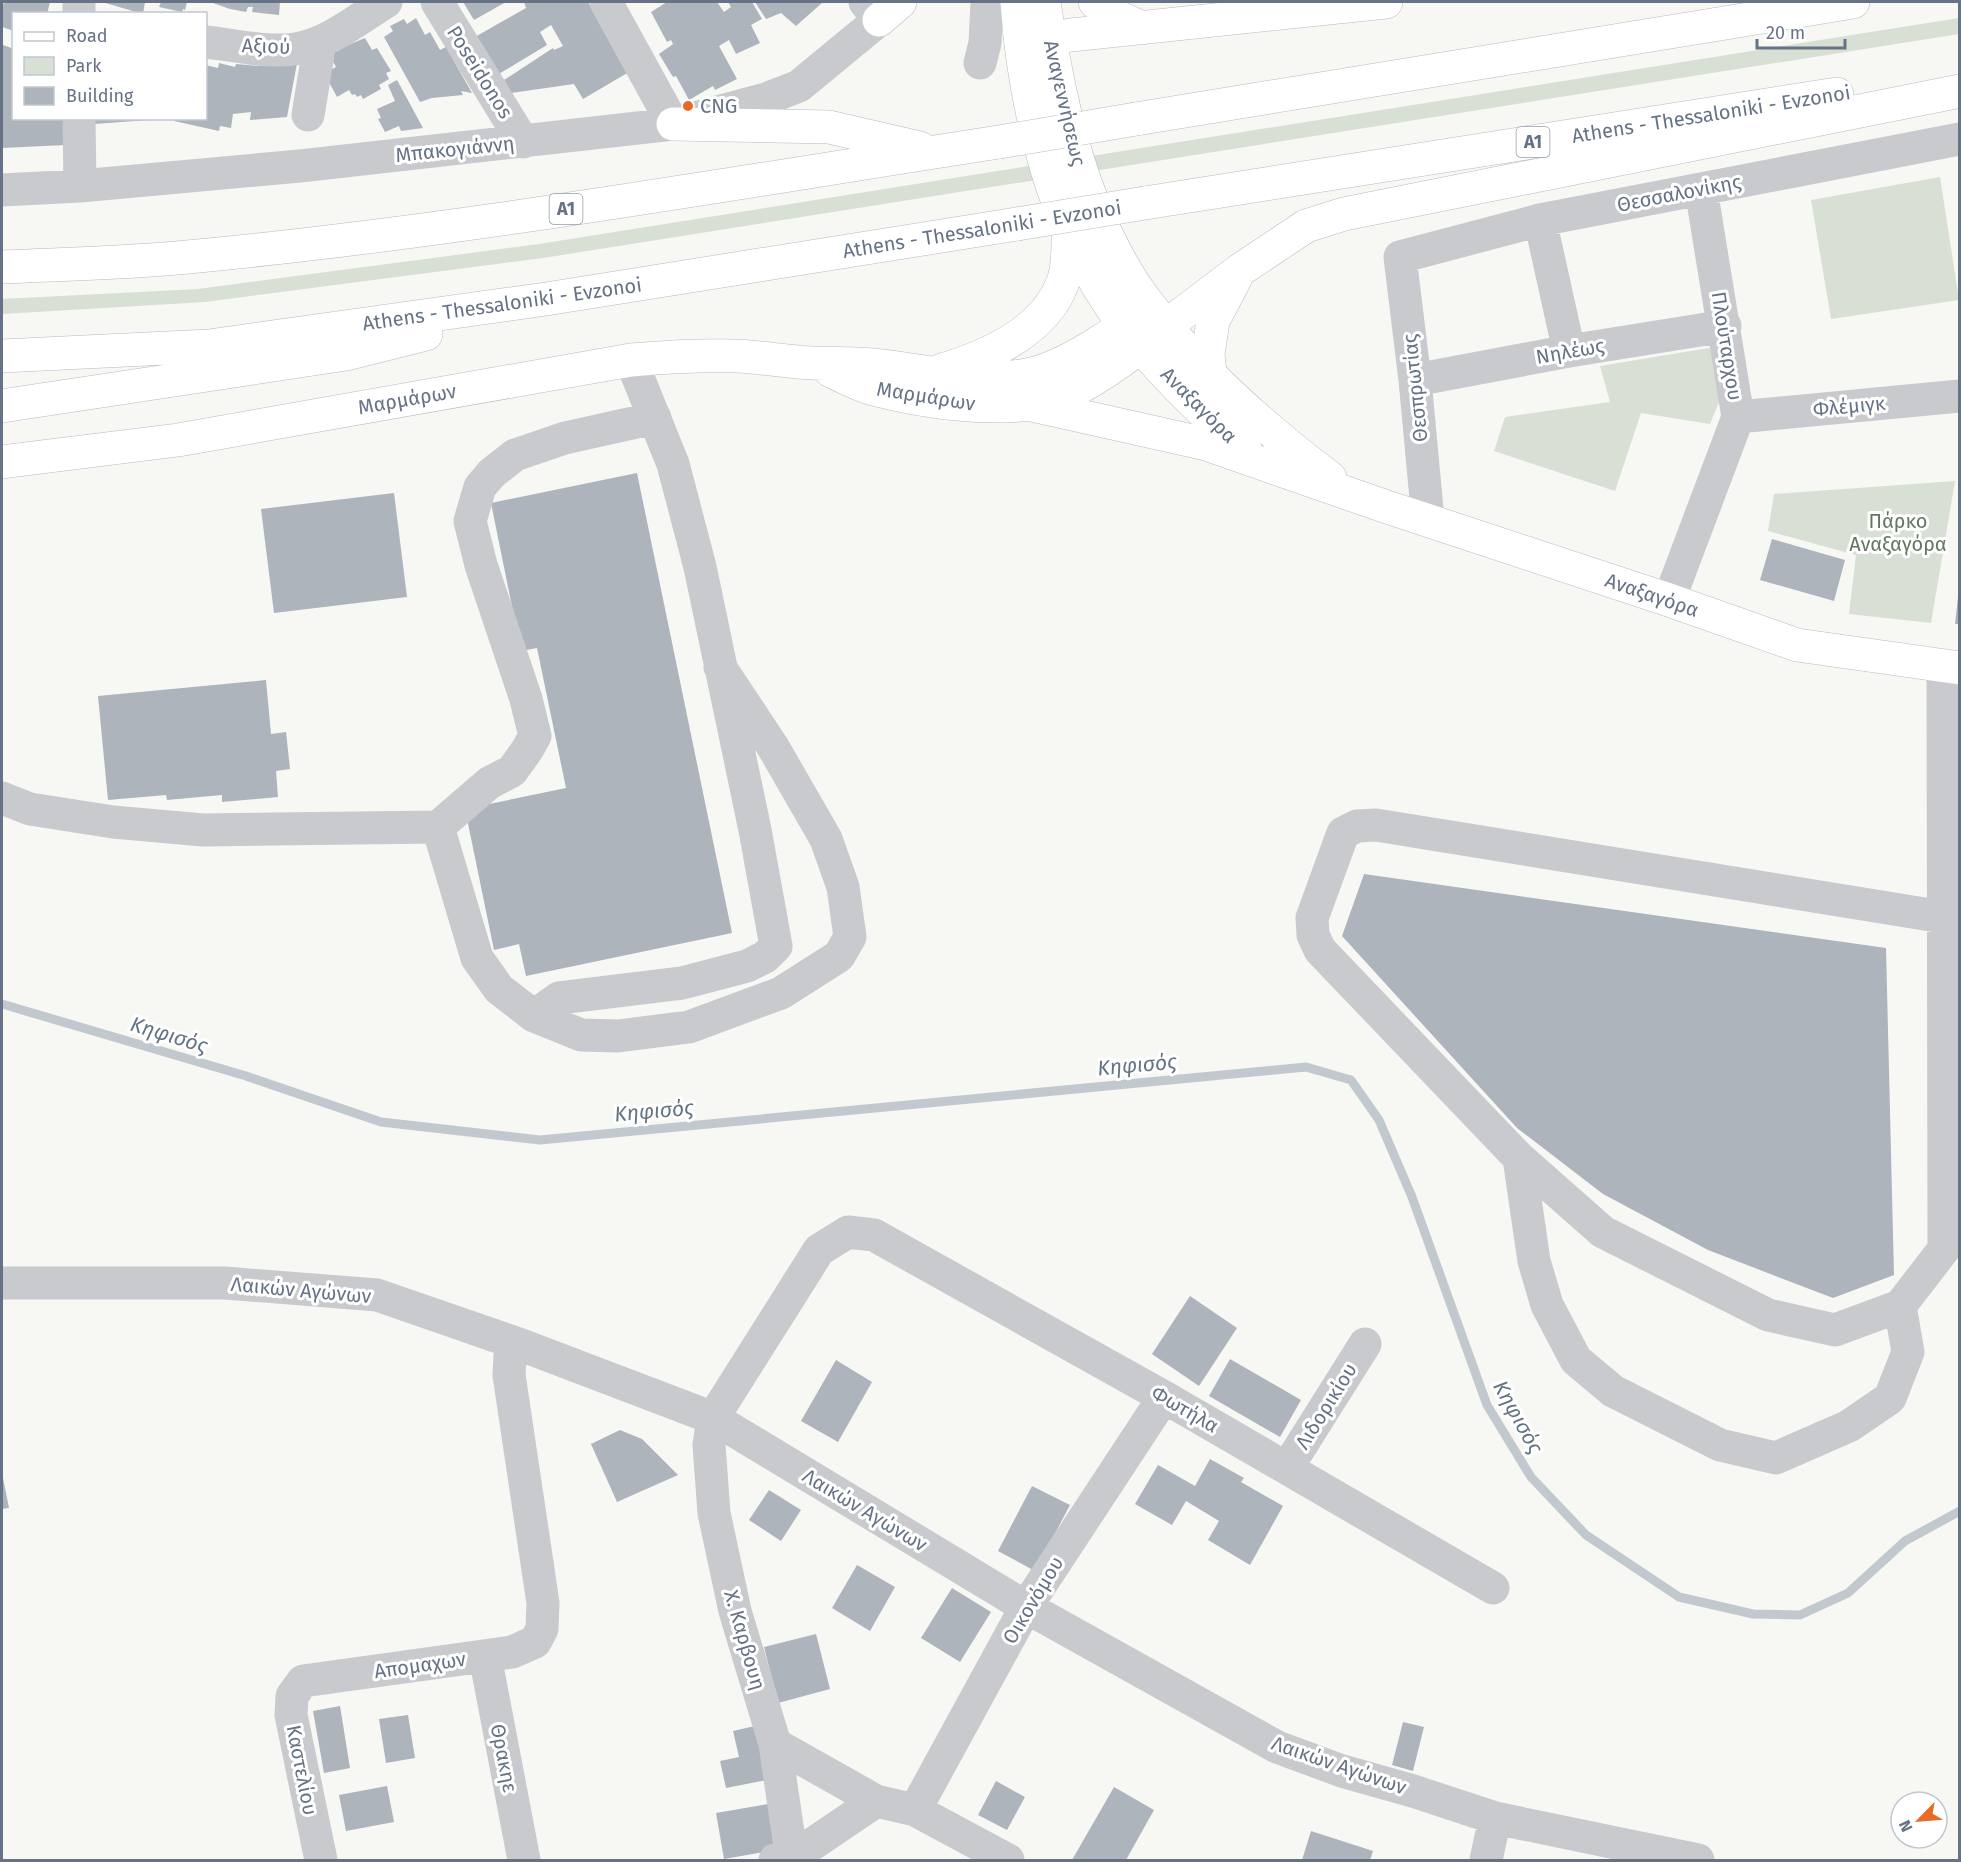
<svg xmlns="http://www.w3.org/2000/svg" width="1961" height="1862" font-family="'Fira Sans',sans-serif">
	<style>
		.green { fill: #d8dfd5 }
		.lines { fill: none; stroke-linecap: round; stroke-linejoin: round }
		.stream { stroke: #c1c9cf; stroke-width: 9 }
		.building { fill: #aeb4bb }
		.major-casing { stroke: #b8bbc0; stroke-width: 34 }
		.highway-casing { stroke: #b8babe; stroke-width: 34 }
		.minor { stroke: #c8cace; stroke-width: 33 }
		.major { stroke: #fff; stroke-width: 33 }
		.highway { stroke: #fff; stroke-width: 33 }
		.highway-bridge-casing { stroke: #b8babe; stroke-width: 34; stroke-linecap: butt }
		.highway-bridge { stroke: #fff; stroke-width: 33 }
		.poi-dot { fill: #e76b25; stroke: #fff; stroke-width: 2 }
		.labels { text-anchor: middle; dominant-baseline: central; stroke-width: 6; stroke-linejoin: round; paint-order: stroke }
		.shield { fill: #fff; stroke: #949daa; stroke-width: 1.5 }
		.shield-label { font-size: 18px; font-weight: bold; fill: #667386 }
		.street-label { font-size: 20px; fill: #667386; stroke: #fff }
		.poi-label { font-size: 20px; fill: #667386; stroke: #fff; text-anchor: start }
		.park-label { font-size: 20px; fill: #627861; stroke: #fff }
		.water-label { font-size: 21px; font-style: italic; fill: #627582; stroke: #fff }
	</style>
	<rect width="100%" height="100%" fill="#f7f7f4"/>
	<path class="green" d="M1959,18V34L543,258L205,302L2,314V299L198,289L539,244Z
		M1940,177L1959,300L1831,319L1811,200Z
		M1715,347L1721,397L1710,424L1641,413L1615,491L1494,451L1505,417L1610,402L1600,366Z
		M1955,481L1931,623L1849,614L1856,555L1768,531L1774,494Z"/>
	<g class="lines">
		<path class="stream" d="M2,1004L246,1076L381,1122L540,1140L1306,1067L1351,1080L1379,1120L1412,1197L1487,1405L1531,1477L1586,1535L1679,1597L1753,1614L1800,1615L1848,1593L1905,1541L1960,1511"/>
	</g>
	<path class="building" d="M5,2H50L47,14H14V31L2,27V3L4,4Z
		M102,2H145L143,14Z
		M161,2H187L185,10L183,9L182,12L159,7Z
		M210,2H280L279,15L252,12L253,7H248L246,12L230,9Z
		M463,2H506L474,20Z
		M524,2H588L629,72L583,99L574,84L511,93L504,80L553,48L554,50L563,46L551,25L540,32L547,45L497,75L475,37L526,8Z
		M667,2H717L724,12L731,7L728,2H752L762,19L751,25L760,43L736,54L729,40L719,46L737,79L715,90L713,86L689,100L676,76L673,77L659,54L673,44L671,40L667,42L651,12Z
		M755,2H823L796,26L781,13L766,19Z
		M416,18L425,35L430,32L440,50L446,47L472,93L461,91L463,95L432,98L420,102L384,37L393,31L390,26L404,19L407,24Z
		M365,38L372,50L377,48L391,71L386,73L389,79L379,85L381,89L363,99L361,95L357,97L355,94L352,95L349,90L337,97L324,73L336,67L327,51L341,48Z
		M3,45L14,49V118H64L65,145L2,148Z
		M298,58L287,117L250,120L251,112L233,114L231,128L220,126L219,131L174,121V118H206V65L218,68L219,63L235,67L236,64L258,66Z
		M397,80L423,128L401,131L399,126L385,132L378,119L381,118L377,109L395,101L388,85Z
		M94,118H149V120L94,124Z
		M637,473L732,933L526,976L519,944L494,950L465,809L566,788L537,648L521,651L491,503Z
		M394,493L407,597L274,613L261,509Z
		M1772,539L1845,560L1834,601L1760,580Z
		M1958,597H1959V624H1955Z
		M266,680L271,734L286,732L290,769L276,771L278,797L222,802V795L167,800L166,795L108,800L98,696Z
		M1364,874L1886,948L1894,1275L1833,1298L1708,1250L1603,1194L1517,1128L1342,936Z
		M1190,1296L1237,1328L1199,1386L1152,1354Z
		M1230,1359L1301,1400L1280,1437L1209,1396Z
		M836,1360L872,1382L838,1442L801,1421Z
		M620,1430L642,1439L678,1475L617,1502L591,1444Z
		M1210,1459L1244,1478L1241,1482L1283,1506L1250,1565L1208,1540L1219,1521L1186,1501L1172,1525L1135,1504L1158,1465L1195,1486Z
		M2,1473L9,1508L2,1509Z
		M1032,1486L1070,1505L1035,1571L998,1551Z
		M769,1490L801,1510L781,1541L749,1520Z
		M857,1565L895,1587L870,1631L832,1608Z
		M952,1588L991,1612L960,1662L921,1638Z
		M816,1634L830,1689L778,1703L764,1647Z
		M340,1706L350,1768L324,1773L313,1711Z
		M408,1715L415,1758L386,1763L379,1719Z
		M1403,1722L1424,1727L1413,1771L1392,1765Z
		M755,1726L767,1780L726,1788L720,1761L739,1757L733,1731Z
		M996,1781L1025,1797L1007,1830L978,1815Z
		M387,1786L394,1822L346,1831L339,1795Z
		M1114,1787L1154,1810L1126,1860H1072Z
		M774,1803L782,1849L724,1859L716,1813Z
		M1311,1831L1373,1851L1370,1860H1302Z"/>
	<g class="lines">
		<defs>
			<path id="major" d="M1017,2C1025,115 1055,233 1124,325C1160,373 1204,413 1247,453
				M1044,2C1058,95 1078,191 1127,273C1139,294 1155,313 1170,331C1217,387 1272,434 1330,478
				M879,20L900,2
				M942,370C989,356 1047,331 1064,279C1069,263 1068,245 1068,228
				M831,371C844,377 857,384 870,388C922,402 1004,415 1056,398C1089,386 1130,356 1157,333
				M1027,404L1206,444L1387,507L1669,600L1797,645L1960,668
				M2,462L178,440L631,360C666,357 701,355 736,356C762,357 788,362 813,363C833,364 853,363 873,365C924,370 975,385 1027,375C1065,368 1120,330 1150,306"/>
			<path id="highway" d="M1095,2L1114,15L1142,28
				M1021,43L1071,35L1386,2
				M1136,119L1853,2
				M673,124L829,127L920,148
				M1145,203L1837,94
				M2,267C67,264 133,263 198,256C467,230 733,183 999,142
				M1166,326L1240,270L1306,226L1344,214L1960,91
				M2,356L209,346L546,299L1017,224
				M1210,374L1208,354L1213,321L1236,277
				M2,406L346,354L426,334"/>
		</defs>
		<use href="#major" class="major-casing"/>
		<use href="#highway" class="highway-casing"/>
		<path class="minor" d="M437,2L523,142
			M606,2L673,124
			M79,14V2
			M206,42C234,45 266,53 295,49C328,44 358,19 386,2
			M980,63L985,43L987,2
			M308,115L320,42
			M79,118L80,186
			M2,190L80,186L300,166L673,124L766,99L799,86L879,20L865,2
			M1540,220L1569,351
			M1415,380L1569,351L1725,326
			M1738,417L1960,396
			M1428,520L1415,380L1400,257L1540,220L1960,139
			M1669,600L1738,417L1701,189
			M1943,666L1944,1249
			M2,798L30,809L113,822L203,830L438,827L489,783L512,771L527,750L535,736L526,699L481,565L470,521L480,487L492,473L515,455L565,438L655,418
			M438,827L477,958L499,989L534,1016L581,1035L618,1036L689,1027L781,993L839,956L850,937L843,887L826,839L773,747L720,667
			M1943,917L1376,825L1357,826L1343,833L1312,918L1313,935L1320,950L1519,1158L1603,1232L1768,1315L1835,1330L1900,1306L1944,1249
			M534,1016L559,998L682,983L747,966L765,957L776,946L755,830L700,567L673,464L631,360
			M1519,1158L1534,1261L1547,1305L1576,1360L1613,1391L1720,1445L1776,1458L1849,1426L1890,1398L1908,1352L1900,1306
			M2,1283H225L377,1295L516,1343L713,1418L1026,1607L1277,1747L1342,1771L1413,1791L1495,1818L1698,1860
			M1287,1468L1365,1344
			M485,1656L524,1860
			M775,1744L876,1801L915,1810L1008,1860
			M915,1810L1026,1607L1164,1397
			M321,1860L291,1715L292,1696L303,1681L512,1652L535,1642L542,1629L543,1603L509,1375L510,1356L516,1343
			M775,1860L792,1858L876,1801
			M792,1860L775,1744L735,1611L714,1513L709,1445L713,1418L819,1250L848,1232L874,1235L1164,1397L1493,1588
			M1486,1860L1495,1818"/>
		<use href="#major" class="major"/>
		<use href="#highway" class="highway"/>
		<defs>
			<path id="highway-bridge" d="M999,142L1136,119
				M1017,224L1145,203"/>
		</defs>
		<use href="#highway-bridge" class="highway-bridge-casing"/>
		<use href="#highway-bridge" class="highway-bridge"/>
	</g>
	<circle class="poi-dot" cx="688" cy="106" r="6"/>
	<g class="labels">
		<g class="shield">
			<rect x="1516.5" y="127" width="33" height="30" rx="4.5"/>
			<rect x="549.5" y="194" width="33" height="30" rx="4.5"/>
		</g>
		<g class="shield-label">
			<text x="1533" y="142">Α1</text>
			<text x="566" y="209">Α1</text>
		</g>
		<g class="street-label">
			<text transform="translate(266 46) rotate(2)">Αξιού</text>
			<text transform="translate(480 72) rotate(58)">Poseidonos</text>
			<text transform="translate(1065 103) rotate(77)">Αναγεννήσεως</text>
			<text transform="translate(1711 114) rotate(-9)">Athens - Thessaloniki - Evzonoi</text>
			<text transform="translate(455 149) rotate(-6)">Μπακογιάννη</text>
			<text transform="translate(1679 193) rotate(-11)">Θεσσαλονίκης</text>
			<text transform="translate(982 229) rotate(-9)">Athens - Thessaloniki - Evzonoi</text>
			<text transform="translate(502 304) rotate(-8)">Athens - Thessaloniki - Evzonoi</text>
			<text transform="translate(1727 346) rotate(81)">Πλούταρχου</text>
			<text transform="translate(1570 351) rotate(-10)">Νηλέως</text>
			<text transform="translate(1415 388) rotate(-96)">Θεσπρωτίας</text>
			<text transform="translate(926 396) rotate(9)">Μαρμάρων</text>
			<text transform="translate(407 399) rotate(-10)">Μαρμάρων</text>
			<text transform="translate(1199 405) rotate(45)">Αναξαγόρα</text>
			<text transform="translate(1849 406) rotate(-5)">Φλέμιγκ</text>
			<text transform="translate(1652 595) rotate(19)">Αναξαγόρα</text>
			<text transform="translate(301 1290) rotate(5)">Λαικών Αγώνων</text>
			<text transform="translate(1326 1406) rotate(-58)">Λιδορικίου</text>
			<text transform="translate(1185 1409) rotate(30)">Φωτήλα</text>
			<text transform="translate(865 1510) rotate(31)">Λαικών Αγώνων</text>
			<text transform="translate(1033 1600) rotate(-59)">Οικονόμου</text>
			<text transform="translate(745 1640) rotate(74)">Χ. Καρβουη</text>
			<text transform="translate(420 1665) rotate(-8)">Απομαχων</text>
			<text transform="translate(504 1758) rotate(79)">Θρακηε</text>
			<text transform="translate(1339 1765) rotate(19)">Λαικών Αγώνων</text>
			<text transform="translate(302 1770) rotate(79)">Καστελίου</text>
		</g>
		<g class="poi-label">
			<text x="700" y="106">CNG</text>
		</g>
		<g class="park-label">
			<text x="1898" y="521">Πάρκο<tspan x="1898" dy="23">Αναξαγόρα</tspan></text>
		</g>
		<g class="water-label">
			<text transform="translate(169 1035) rotate(17)">Κηφισός</text>
			<text transform="translate(1137 1065) rotate(-5)">Κηφισός</text>
			<text transform="translate(654 1111) rotate(-5)">Κηφισός</text>
			<text transform="translate(1518 1417) rotate(61)">Κηφισός</text>
		</g>
	</g>
	<rect width="1961" height="1862" fill="none" stroke="#667386" stroke-width="6"/>
	<rect x="12" y="12" width="195" height="108" fill="#ffffff" stroke="#c2c7cf" stroke-width="1.5"/>
	<rect x="24" y="32" width="30" height="9" fill="#ffffff" stroke="#c2c7cf" stroke-width="1.5"/>
	<text x="66" y="42" font-size="18" fill="#667386">Road</text>
	<rect x="24" y="57" width="30" height="18" fill="#d8dfd5" stroke="#c2c7cf" stroke-width="1.5"/>
	<text x="66" y="72" font-size="18" fill="#667386">Park</text>
	<rect x="24" y="87" width="30" height="18" fill="#aeb4bb" stroke="#c2c7cf" stroke-width="1.5"/>
	<text x="66" y="102" font-size="18" fill="#667386">Building</text>
	<g transform="translate(1919 1820) rotate(245)"><circle r="28" fill="#ffffff" stroke="#c2c7cf" stroke-width="1.5"/>
	<path d="M0-4.5L10 22L0 15L-10 22Z" fill="#e76b25"/>
	<text y="-9" font-size="16" font-weight="bold" text-anchor="middle" fill="#667386">N</text>
	</g>
	<path d="M1757 39v9h88v-9" fill="none" stroke="#667386" stroke-width="3"/>
	<text x="1766" y="39" font-size="18" fill="#667386" stroke="#ffffff" stroke-width="4.5" paint-order="stroke">20 m</text>
</svg>
